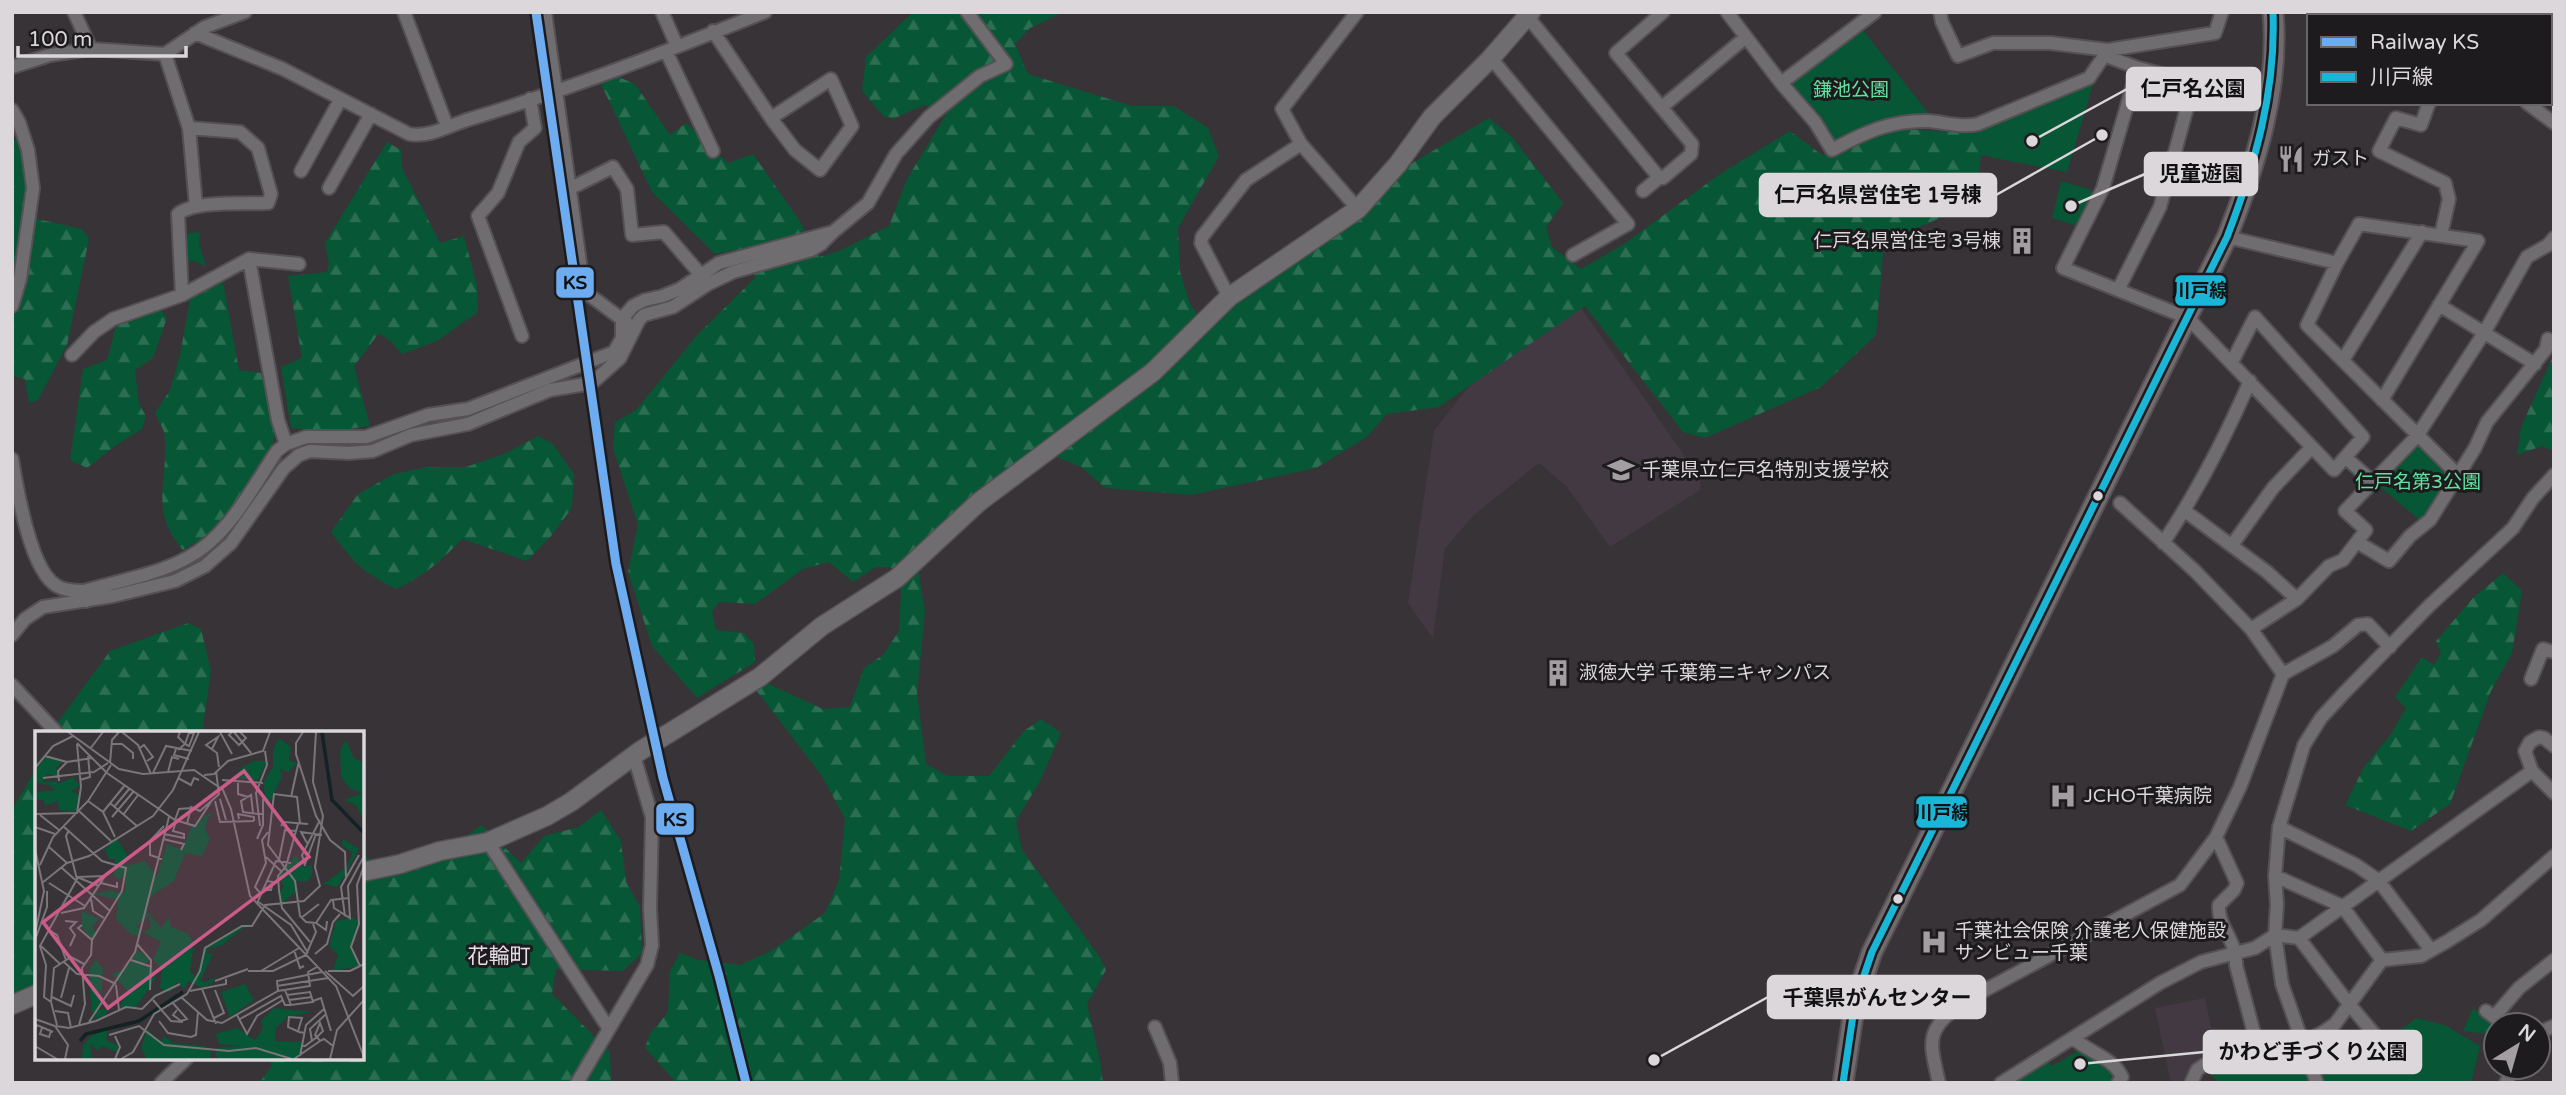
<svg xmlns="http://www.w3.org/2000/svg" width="2566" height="1095" font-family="'Varela Round','Noto Sans JP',sans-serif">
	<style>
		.built { fill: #433943 }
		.forest { fill: url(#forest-firs) }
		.park { fill: #075636 }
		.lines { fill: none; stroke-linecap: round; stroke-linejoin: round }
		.street-casing { stroke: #545054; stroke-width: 16 }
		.secondary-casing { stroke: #545054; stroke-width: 21 }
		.primary-casing { stroke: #545054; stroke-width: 23 }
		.street { stroke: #706d70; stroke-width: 12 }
		.secondary { stroke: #706d70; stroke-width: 18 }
		.primary { stroke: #726a6d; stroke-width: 19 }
		.bus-1-casing { stroke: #1d1b1d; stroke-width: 12 }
		.bus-1 { stroke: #1ab6d8; stroke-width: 7 }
		.rail-1-casing { stroke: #1d1b1d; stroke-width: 14 }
		.rail-1 { stroke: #6dacf1; stroke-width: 9 }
		.bus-dot { fill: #dbd7db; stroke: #1d1b1d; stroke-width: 2.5 }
		.labels { text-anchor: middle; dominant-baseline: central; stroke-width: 6; stroke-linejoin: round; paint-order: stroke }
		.park-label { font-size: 19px; fill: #60e3a0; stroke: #1d1b1d }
		.poi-label { font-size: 19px; fill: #dbd7db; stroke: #1d1b1d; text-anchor: start }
		.neighbourhood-label { font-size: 21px; fill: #e8e0e8; stroke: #1d1b1d }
		.inset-river { fill: none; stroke: #122225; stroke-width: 3.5 }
		.inset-road { fill: none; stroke: #797579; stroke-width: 2 }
		.view { fill: #cb5b88; fill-opacity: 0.15; stroke: #cb5b88; stroke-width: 3.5 }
		.inset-edge { fill: none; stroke: #dbd7db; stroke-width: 3.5 }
		.leader { fill: none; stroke: #dbd7db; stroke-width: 2.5 }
		.callout-dot { fill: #dbd7db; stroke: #1d1b1d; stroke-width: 2.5 }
		.callout { fill: #dbd7db; stroke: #dbd7db; stroke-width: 2.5 }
		.callout-label { font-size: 21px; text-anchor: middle; font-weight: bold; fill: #111 }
		.line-badge { stroke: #1d1b1d; stroke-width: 2.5 }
		.pale-badge-label { font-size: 19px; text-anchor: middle; font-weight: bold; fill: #111 }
	</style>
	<defs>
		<pattern id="forest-firs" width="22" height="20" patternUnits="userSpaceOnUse" patternTransform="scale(1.75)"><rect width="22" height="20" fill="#075636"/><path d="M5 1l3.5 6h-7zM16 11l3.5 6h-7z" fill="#2b6e52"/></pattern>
	</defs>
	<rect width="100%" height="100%" fill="#373337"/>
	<path class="built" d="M1579,305L1700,478V490L1610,547L1567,487L1539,463L1474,515L1445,548L1433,638L1408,603L1434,431L1464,392L1495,363Z
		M2205,998L2218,1059L2188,1083H2171L2155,1008Z"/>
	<path class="forest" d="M913,12H1064L1030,28L1015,44L1028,74L1132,106H1174L1208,128L1219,156L1178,228L1180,272L1190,304L1206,327L1409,165L1489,118L1512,137L1563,203L1546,227L1552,247L1581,269L1624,244L1720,174L1790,131L1822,155L1901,129L1954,132L2009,127L2050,162L1981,155L1975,203L1884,242L1876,335L1821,387L1705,438L1683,432L1585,306L1439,407L1387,414L1367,437L1316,468L1191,495L1105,488L1081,467L1037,449L919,545V575L925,611L917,694L926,764L948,776H989L1024,731L1041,719L1061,733L1040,781L1016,821L1022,850L1099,956L1106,970L1087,1004L1100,1061L1103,1083H677L645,1048L650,1034L668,1012L670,971L680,953L699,960L740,965L771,951L825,913L839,880L845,819L822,776L756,690L766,683L823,709L850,707L864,668L883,655L899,631L901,592L897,568L876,567L853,582L829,562L803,569L755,604L719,602L712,612L716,630L744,633L754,644L755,662L697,698L652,646L628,572L638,525L613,448L615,422L636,410L698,334L755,278L748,248L715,254L652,192L601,84L616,76L635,84L670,135L686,123L728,163L753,154L799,220L819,257L839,251L889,226L907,179L947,113L924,105L893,119L883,116L862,91L866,57Z
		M2409,12H2554V109L2547,103H2550V16H2415L2407,14Z
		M17,139C28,161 25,192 24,216L82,229L89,239L67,345L38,400L29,403L25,379L12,376V140Z
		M387,142L401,150L402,168L440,243L464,236L477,286L478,312L437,341L402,354L388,339L379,333L354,366L370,426L328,432L291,428L281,367L302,358L288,276L327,272L329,263L325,243Z
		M223,282L239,370L261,373L276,432L271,450L236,501L208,535L183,550C149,512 168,482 165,438C165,430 158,420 155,413L170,390L180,355L190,299Z
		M160,309L167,318L153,358L135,370L139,404L146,416L142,429L115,446L87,468L70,460L83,369L107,360L117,322Z
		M2554,354V451L2542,446L2517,455L2521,427Z
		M538,436L553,444L574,474L572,508L551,536L527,561L462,539C442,560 423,577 396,589C361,571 354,563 331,532L358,494L394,474L428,467H466L504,454Z
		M2503,573L2522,591L2512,653L2491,691L2450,804L2411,831L2345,805L2364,767L2391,734L2406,708L2395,697L2422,657L2434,665L2441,653L2436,641L2473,598Z
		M188,623L201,629L211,671L202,733H50L110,651Z
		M37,763V978L33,990L12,999V809L31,778Z
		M601,810L621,841L626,882L640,907L642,953L623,971L556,969L552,994L610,1052L611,1083H259L272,1066L268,1058H362V854L396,875L458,843L481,825L521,863L544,836L579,827Z"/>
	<path class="park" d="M1862,29L1933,119L1834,147L1791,88L1792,82Z
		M2094,81L2067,172L1989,157L1984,126Z
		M2061,181L2091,190L2093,194L2077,226L2052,218Z
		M200,232L199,244L206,266L190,260L185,274L183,234Z
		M2417,444L2451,477L2422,522L2377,484Z
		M2473,1008L2496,1025V1035L2463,1031Z
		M2416,1018L2445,1025L2480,1046L2471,1083H2219L2205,1068L2343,1036L2389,1040Z
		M2081,1049L2097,1057L2116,1075L2113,1083H2011L2047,1061L2052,1066Z"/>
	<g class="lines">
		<defs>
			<path id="street" d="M74,12L91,49
				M404,12L447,126
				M545,12L584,291L627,323
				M662,12L677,46
				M1357,12L1282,109L1301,144L1358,209
				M1727,12L1781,83L1815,122L1832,150C1863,133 1891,120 1928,121C1944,122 1962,128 1978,124L2089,78L2108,50
				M1940,12L1942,22L1958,56L1993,43H2050L2108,50L2215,33L2222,12
				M2385,12L2389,16
				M1527,16L1657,175L1663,178L1691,154L1692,144L1616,53L1663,12
				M713,31L773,121L795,150L820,170L852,126L831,79L771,118
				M195,33L283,69L409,134C429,138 450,125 470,119C570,89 668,51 765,12
				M666,51L713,151
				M165,54L189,128L196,206
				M2106,56L2138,68L2268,101
				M1491,58L1628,224L1573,255
				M12,67L50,55L91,49L165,54L205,27L245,12
				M2138,68L2103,188L2063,268L2188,318L2334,470L2363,437L2255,317L2232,362
				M1781,83L1875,12
				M2429,103L2421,125L2396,118L2379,151L2445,183L2449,199L2441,235
				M2527,103L2554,123
				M1662,107L1746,37
				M12,110L19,122L28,150L33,188L20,279L12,306
				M301,171L340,100
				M329,188L371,114
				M569,189L613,167L627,189L632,235L664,232L701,275
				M1643,191L1660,177
				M2227,237L2337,263
				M2118,290L2160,207L2194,82
				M182,295L249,259
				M1229,297L1201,243L1202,237L1246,180L1301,144
				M2439,305L2535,364
				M522,336L478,216L498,193L519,142L535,128L530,99
				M72,355L94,332L113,319L182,295L178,214C194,200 247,204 268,203L271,194L258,148L240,132L189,128
				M2343,360L2422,232
				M2382,400L2478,241L2359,224L2337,263L2307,325L2458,475
				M286,444L278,420L249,259L299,264
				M2346,458L2372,481
				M12,459C17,489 30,571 57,586C65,591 75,591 84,591
				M2120,503L2195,571L2251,629L2283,674
				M2185,511L2267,572L2297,599
				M2357,542L2389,561L2410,536L2430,520L2475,448L2487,422L2546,349L2548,339
				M2163,543C2198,491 2225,438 2250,381
				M2232,545L2273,488L2311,448
				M86,601L84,591C117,581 156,575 187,558C228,537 252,488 277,451L286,444L306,437H366L428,415L468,409L614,352L622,338V319L633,306L645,300L663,296L680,289L719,263L833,232L868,203L896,154L929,117L980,76L1006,64L967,12
				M2251,629L2297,599L2329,566L2343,560L2366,530L2345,511L2417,436L2484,333L2527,257L2548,245L2554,238
				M12,635L25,619L43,607L113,596L175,581L205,566L231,543L284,468L299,455L310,451L349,453L373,451L411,435L468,424L550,390L592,383L620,358L639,320L644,315L673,307L708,284L733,272L811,250L821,244L833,232
				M2531,679L2543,649L2554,652
				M12,685L57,733
				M2554,746L2544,738L2539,737L2530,742L2525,751L2532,771L2554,793
				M2279,827L2356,865L2378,880L2431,950
				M2216,837L2237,883L2234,890L2219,905C2217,926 2238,942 2236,965L2260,1056
				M488,842L609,1029
				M2275,876L2342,906L2382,960
				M2299,938L2532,771
				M2486,1011L2505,1025
				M2494,1017L2519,988L2554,960
				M1155,1027L1170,1063L1172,1083
				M2538,1033L2554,1026
				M2073,1038C2088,1052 2114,1058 2122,1077L2118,1083
				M161,1083L187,1058
				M577,1083L647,965L652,945L650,909L652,817L634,756
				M1939,1083C1929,1039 1925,1031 1963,1002L2180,885L2216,837L2240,787L2283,674L2333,646L2358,625L2368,624L2390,647
				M2001,1083L2160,983L2201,962L2255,948L2275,935L2299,938L2349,1004L2381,1042
				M2191,1083L2197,1070L2204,1065C2252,1057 2294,1055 2335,1024L2382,960L2421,956L2446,942L2481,920L2554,856
				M2317,1083L2282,984L2275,935L2277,904L2275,876L2279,827L2304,745L2321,718L2344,693L2429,606L2513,528L2533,498L2554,475
				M2506,1083L2513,1067"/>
			<path id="secondary" d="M362,872L400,864L440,851L488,842L547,816L571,802L640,751L760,677L822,626L897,578L979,502L1153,372L1229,297L1358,209L1398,164L1432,117L1491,58L1531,12
				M12,1005L37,994"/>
			<path id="primary" d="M1843,1083L1855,1002L1872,952L2227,237C2255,167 2280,89 2273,12"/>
		</defs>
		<use href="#street" class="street-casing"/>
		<use href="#secondary" class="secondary-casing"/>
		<use href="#primary" class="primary-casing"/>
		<use href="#street" class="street"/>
		<use href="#secondary" class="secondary"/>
		<use href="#primary" class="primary"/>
		<defs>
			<path id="bus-1" d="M1843,1083L1855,1002L1872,952L2227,237C2255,164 2276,92 2273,12"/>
		</defs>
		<use href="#bus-1" class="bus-1-casing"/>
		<use href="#bus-1" class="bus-1"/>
		<defs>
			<path id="rail-1" d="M536,12L616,564L663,778L719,976L746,1083"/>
		</defs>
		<use href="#rail-1" class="rail-1-casing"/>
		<use href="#rail-1" class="rail-1"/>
	</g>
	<defs>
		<symbol id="restaurant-bare" viewBox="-9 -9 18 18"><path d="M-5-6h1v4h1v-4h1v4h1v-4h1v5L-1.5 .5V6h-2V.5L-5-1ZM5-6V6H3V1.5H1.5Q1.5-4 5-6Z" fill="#a29ea2" stroke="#1d1b1d" stroke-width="2.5" paint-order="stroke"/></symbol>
		<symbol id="building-bare" viewBox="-9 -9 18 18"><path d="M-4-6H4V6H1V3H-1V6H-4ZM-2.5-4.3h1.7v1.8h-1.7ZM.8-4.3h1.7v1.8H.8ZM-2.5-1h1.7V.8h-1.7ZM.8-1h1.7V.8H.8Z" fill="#a29ea2" stroke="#1d1b1d" stroke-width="2.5" paint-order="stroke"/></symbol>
		<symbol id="school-bare" viewBox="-9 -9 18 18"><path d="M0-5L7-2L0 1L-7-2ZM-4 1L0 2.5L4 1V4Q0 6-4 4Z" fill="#a29ea2" stroke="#1d1b1d" stroke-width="2.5" paint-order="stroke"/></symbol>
		<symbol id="hospital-bare" viewBox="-9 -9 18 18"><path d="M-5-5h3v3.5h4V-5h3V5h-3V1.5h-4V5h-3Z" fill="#a29ea2" stroke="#1d1b1d" stroke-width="2.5" paint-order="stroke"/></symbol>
	</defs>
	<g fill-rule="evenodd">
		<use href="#restaurant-bare" x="2272" y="140" width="38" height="38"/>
		<use href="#building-bare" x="2003" y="222" width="38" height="38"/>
		<use href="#school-bare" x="1602" y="451" width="38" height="38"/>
		<use href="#building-bare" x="1539" y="654" width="38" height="38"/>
		<use href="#hospital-bare" x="2044" y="777" width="38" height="38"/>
		<use href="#hospital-bare" x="1915" y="923" width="38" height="38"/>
	</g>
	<g class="bus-dot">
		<circle cx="2098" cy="496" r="6"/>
		<circle cx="1898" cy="899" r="6"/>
	</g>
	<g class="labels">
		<g class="park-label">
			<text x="1851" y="90">鎌池公園</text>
			<text x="2418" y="482">仁戸名第3公園</text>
		</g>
		<g class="poi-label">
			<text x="2312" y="159">ガスト</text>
			<text x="2001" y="241" text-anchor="end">仁戸名県営住宅 3号棟</text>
			<text x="1642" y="470">千葉県立仁戸名特別支援学校</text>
			<text x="1579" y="673">淑徳大学 千葉第ニキャンパス</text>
			<text x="2084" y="796">JCHO千葉病院</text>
			<text x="1955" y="931">千葉社会保険 介護老人保健施設<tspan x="1955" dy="22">サンビュー千葉</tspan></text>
		</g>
		<g class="neighbourhood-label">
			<text x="499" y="956">花輪町</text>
		</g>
	</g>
	<g transform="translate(35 731)">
		<rect width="329" height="329" fill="#373337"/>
		<path d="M244,7L256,16L254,29L262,32L253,41L245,38L247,45L232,78L228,52L238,36V19ZM311,9L319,27L329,32V90L321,74L309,69L327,62L314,57L306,45L305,19ZM218,30H231L223,50L207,47L197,50L206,37ZM36,58L30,81L24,79L23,70L10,75L9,69H0V61ZM173,83H178L173,87L170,99L175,107L167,125L150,122L139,150L116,165L112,180L126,197L134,186L136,196L152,202L159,212L155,240L161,246L169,219L206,195L215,197H208L187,214L173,218L172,223L178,222L166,249L169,252L180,246L178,252L167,257L154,250L149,258L142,251L135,262L125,257L127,238L118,228L126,211L108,201L116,197L114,185L100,196L105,197L104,205L97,204L81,188L83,169L60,163L76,159L87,163L91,157L89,145L84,148L79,145L80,128H74L70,119L81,106L92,124L90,135L110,130L122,146L132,113L148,119L156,96ZM308,108L324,118L303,156L288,153L311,137L318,121L307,115ZM47,180L64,188L57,196L62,203L56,208L47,196ZM318,186L324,192L315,217L325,235L298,240L303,224L294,215L301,190ZM103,219L115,228L109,235L118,238L121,247L101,276L85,277L92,259L77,243L91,237ZM61,229L68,238L65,279L73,277L70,285L55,290L62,285L57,281L55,259V236ZM239,277L278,281L252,286L241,297L240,310L268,311L265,324L258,328H185L180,324L181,317L205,315L185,313L180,303L202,297L220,309L228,297L226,290ZM73,298L71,309L84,315L81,321L68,315L62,319L55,312L57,328H47L48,315L56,305ZM112,298L126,311L129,305L138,312L170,315L177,321L175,328H112L106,318Z" fill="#075636"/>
		<path d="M11,26L27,31L21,37L23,45L12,43L8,51L23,50L22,53L44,44L39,47L45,55L36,60L44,64L41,80L32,81L29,68L16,55L0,51V38ZM261,124L268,136L277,134V143L273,150H260L262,160L247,172L245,160L249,156L244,145ZM210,253L219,269L195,286L186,261Z" fill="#075636"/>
		<path class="inset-river" d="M287,1L297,69L329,102M45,310L51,303L104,290L148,261"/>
		<path class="inset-road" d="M33,1L84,38L108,43L159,39L188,59L196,78L215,165L301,255L329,326M87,1L103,14L116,43M185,1L197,23M197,1L194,4L204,14L211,7L205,1M199,1L216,22M268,1L261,12V23L281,85L295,109L310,121L311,147M42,12L72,42L140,89L160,95L176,71M76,13H87L98,22V28M105,17L109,14L118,26L112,30M55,18L68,1M141,18L139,24L154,28M177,18L183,6L171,14L182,22L184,36M143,19L150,13L154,2H159L154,15L150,13L143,6L145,1M10,25L32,31M75,32L77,9L84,1M0,37L18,15L38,5M133,41L137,26L144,28M118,42L131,15L157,20M169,44L179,43L193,30L228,20L235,1M8,47L59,41L73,32M143,47L156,54L159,47L164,49M45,49L55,46L53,25M187,49L228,52M24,50L23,40L32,31L57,27M203,50V63L213,66M256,66L264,30M185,68L191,89M53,70L68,81L80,106M180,70L185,91L219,90M75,72L102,95M79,76L95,57M44,80L76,110M68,81L90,54M218,82L216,64L206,70L208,81L223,83H229M0,83L42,82L46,56L42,13M5,84L24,99M88,84L103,64M77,86L99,60M204,88L203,83L219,86V90M140,89L144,78L156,77M152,93L156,76L165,80L184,63L181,40M263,93L251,135L243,145L244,160L247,177L275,211M265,93L262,66L239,63L233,114L260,150L265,185L271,191L281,192L296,169L314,167M28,95L67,130L91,137L87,160L57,209L56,224L47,237L50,273L44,294M225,95L221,62L232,34L230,20M246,95L249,91L273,93M0,96L20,103M129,103L149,107V103L138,100L141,90M128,108L149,113L146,119M222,108L228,94V68M272,112L266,101L287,104M14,116L32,132M0,118L9,160L0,203M231,126L247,141M127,128L115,124V110L129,95M244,129L250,99L261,100M270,133L281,103M5,134L18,106L53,70L76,34M270,135L267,124L285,89M0,137V184M27,137L75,180M42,146L64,155M7,152L32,132L54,125L118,85L138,59L164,1M14,152L50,175M66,152L82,156V151M229,159H236L238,151L232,150M226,163L220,156L231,132L227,109L233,101M56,168L58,180L69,187M298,169L299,177L315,187L313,155L328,127M222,170L256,194L273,222M223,170L241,130L256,132M26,182L49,177L70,145L42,146M310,185L306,156L324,124M266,187L284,173M30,190L41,191L35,197L40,204L35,215M281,192L291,199L292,190M47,194L43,197L57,209M12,198L22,204L31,229M0,209L12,176V160M102,213L116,229L115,259M6,215L25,233M259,219L265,237L269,235M280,223L292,213L298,191L305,183M96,229L117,236M29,231L42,243L64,245L81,253M325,235L316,216L324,193L322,154L329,135M213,240H238L271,224L281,201L278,193M226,240L264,217M290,240L318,265L329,255M293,240H315L329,233M180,250L213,238M81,254L84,279M242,255L293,247M167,258L181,293M250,259L256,274L278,271L275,261L252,264M155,260L191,253V248M243,260L242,250L287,241M17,266L36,275L39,264M146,266L172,289L187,292L243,260L275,255L273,241L282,236M26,267L34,237M118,269L136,290L148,291M254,269L277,266M278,270L286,267L296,300M16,271L19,237L36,226L49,233M137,271L152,288L146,290L138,284L142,279M20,280L33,282L36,297M202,284L212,303L222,285L248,269M179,287L189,282L180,259M0,288L20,295L33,314L30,328M205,288L246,265L250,274H256M124,290L133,302L156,306L161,304L163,281M54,291L100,221L134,86M22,294L16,271L9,266L11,234L5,215L42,148L31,105L34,99M21,295L34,297L61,290L91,276L107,278L120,265L145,253M7,297L5,303L14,306L16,300M0,299L2,294L18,301M263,300L267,287L254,286L253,296L264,301L270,302M74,304L104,295L129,314L194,320L221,317L257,328M277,310L275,298L290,284M0,315L22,328M268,315H270L282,306L288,300L285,292L280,304L282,306L285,310L289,308L298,315M265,325L271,294L289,278M80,328L85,316L80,305M86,328L98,321L119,283L152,263L165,240L170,217L207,195H217L230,174L269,170L285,155L280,136L288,85L278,51L281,1M259,328L285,310M295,328L302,299L329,269"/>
		<path class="view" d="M209,40L274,126L73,277L8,191Z"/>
		<rect width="329" height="329" class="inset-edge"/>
	</g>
	<path class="leader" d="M2032 141L2127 89M2071 206L2145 174M2102 135L1996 195M1654 1060L1768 997M2080 1064L2204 1052"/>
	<g class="callout-dot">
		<circle cx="2032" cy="141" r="7"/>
		<circle cx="2071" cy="206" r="7"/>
		<circle cx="2102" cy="135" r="7"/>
		<circle cx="1654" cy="1060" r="7"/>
		<circle cx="2080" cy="1064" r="7"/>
	</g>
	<g class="callout">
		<rect x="2127" y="68" width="133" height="42" rx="7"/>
		<rect x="2145" y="153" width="112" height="42" rx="7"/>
		<rect x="1760" y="174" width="236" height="42" rx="7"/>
		<rect x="1768" y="976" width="217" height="42" rx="7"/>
		<rect x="2204" y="1031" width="217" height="42" rx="7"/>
	</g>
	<g class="callout-label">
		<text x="2193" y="96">仁戸名公園</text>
		<text x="2201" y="181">児童遊園</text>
		<text x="1878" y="202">仁戸名県営住宅 1号棟</text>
		<text x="1877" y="1005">千葉県がんセンター</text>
		<text x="2313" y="1059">かわど手づくり公園</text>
	</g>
	<g class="line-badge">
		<rect x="555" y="266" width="40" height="33" rx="7" fill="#6dacf1"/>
		<rect x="2174" y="274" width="53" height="33" rx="7" fill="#1ab6d8"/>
		<rect x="1915" y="795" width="53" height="34" rx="7" fill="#1ab6d8"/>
		<rect x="655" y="802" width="40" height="34" rx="7" fill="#6dacf1"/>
	</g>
	<g class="pale-badge-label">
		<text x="575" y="289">KS</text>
		<text x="2200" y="297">川戸線</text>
		<text x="1942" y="819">川戸線</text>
		<text x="675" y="826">KS</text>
	</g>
	<rect width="2566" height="1095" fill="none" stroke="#dbd7db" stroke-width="28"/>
	<rect x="2307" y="14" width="245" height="91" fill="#1d1b1d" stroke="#696669" stroke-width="2"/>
	<rect x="2321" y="37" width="35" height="10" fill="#6dacf1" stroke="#696669" stroke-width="2"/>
	<text x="2370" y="49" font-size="21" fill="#dbd7db">Railway KS</text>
	<rect x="2321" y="72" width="35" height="10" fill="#1ab6d8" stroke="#696669" stroke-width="2"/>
	<text x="2370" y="84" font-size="21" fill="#dbd7db">川戸線</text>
	<g transform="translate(2517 1046) rotate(37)"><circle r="33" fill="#1d1b1d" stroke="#696669" stroke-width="2"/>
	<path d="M0-5L12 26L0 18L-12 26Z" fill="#a29ea2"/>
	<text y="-10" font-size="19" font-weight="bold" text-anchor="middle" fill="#dbd7db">N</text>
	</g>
	<path d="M18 46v10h168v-10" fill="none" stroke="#dbd7db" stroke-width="3.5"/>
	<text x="28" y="46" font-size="21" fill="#dbd7db" stroke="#1d1b1d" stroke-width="5" paint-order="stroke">100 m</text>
</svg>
